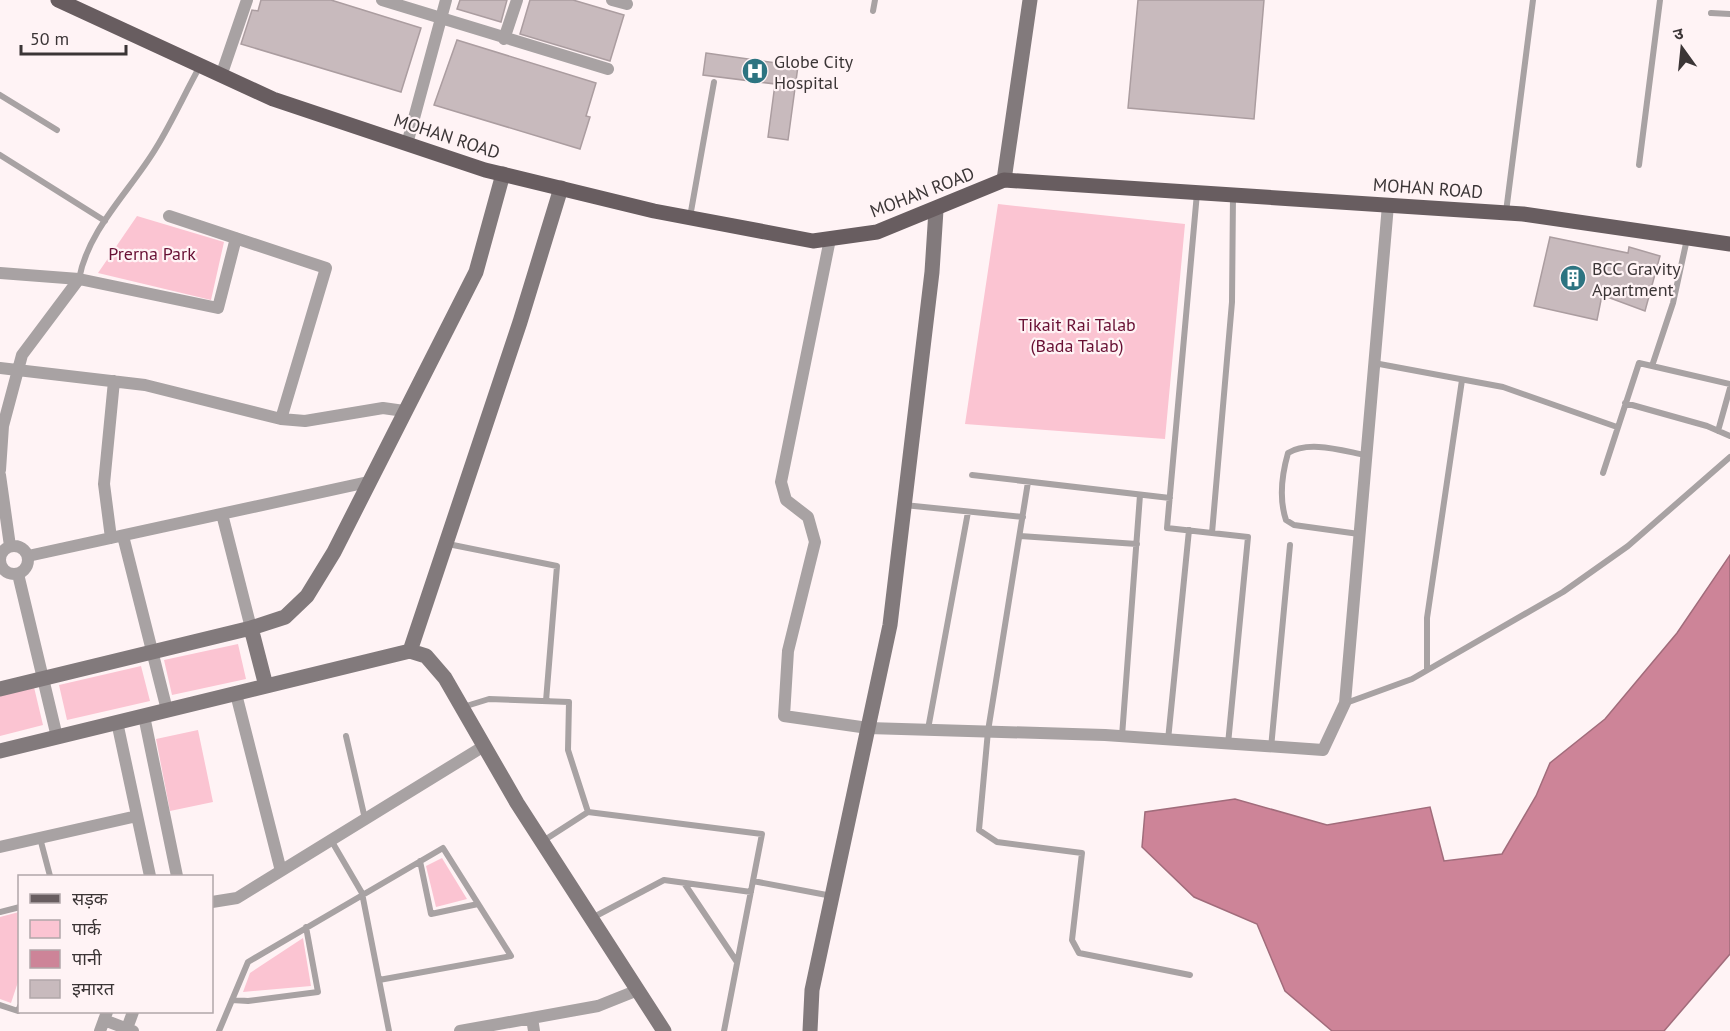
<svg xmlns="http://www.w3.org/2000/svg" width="1730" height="1031" font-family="'PT Sans','Noto Sans Devanagari',sans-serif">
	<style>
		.green { fill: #fbc4d2 }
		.water { fill: #cd8498; stroke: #a16c7b; stroke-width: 1.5 }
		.building { fill: #c8babd; stroke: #ab9da0; stroke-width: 1.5 }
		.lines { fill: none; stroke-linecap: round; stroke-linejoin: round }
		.lane { stroke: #a8a2a3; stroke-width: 6 }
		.street { stroke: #a8a2a3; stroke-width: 12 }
		.secondary { stroke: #827a7c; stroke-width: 15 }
		.primary { stroke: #685d60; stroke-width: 15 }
		.labels { text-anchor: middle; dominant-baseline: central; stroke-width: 4.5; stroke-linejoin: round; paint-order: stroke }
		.poi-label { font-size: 18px; fill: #3b3536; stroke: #fff3f5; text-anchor: start }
		.street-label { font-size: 18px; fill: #3b3536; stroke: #fff3f5 }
		.park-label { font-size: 18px; fill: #681034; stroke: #fff3f5 }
	</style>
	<rect width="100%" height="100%" fill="#fff3f5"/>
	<path class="green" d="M998,204L1185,224L1165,439L965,424Z
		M137,216L224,242L211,300L98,273Z
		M238,644L246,679L172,695L164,660Z
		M141,666L150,701L67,720L59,685Z
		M33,683L43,725L0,736V692Z
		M198,730L213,802L170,811L156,739Z
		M442,858L467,899L436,907L426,866Z
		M19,912V979L11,1003L0,999V917Z
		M303,938L311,986L243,992L250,973Z"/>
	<path class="water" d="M1730,555V954L1664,1031H1332L1285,991L1257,924L1194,897L1142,847L1145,812L1235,799L1327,825L1430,807L1444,861L1502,854L1536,796L1550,763L1605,719L1677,633Z"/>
	<path class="building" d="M261,0H331L421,28L401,92L241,44L252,10L258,11Z
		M460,0H507L501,22L457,9Z
		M530,0H573L624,15L610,61L520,34Z
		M1138,0H1264L1254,119L1128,108Z
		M457,40L596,83L586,116L590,117L580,149L434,105Z
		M706,53L798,66L788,140L768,137L775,84L703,75Z
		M1550,237L1628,253L1629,247L1660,256L1645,311L1602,295L1597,320L1534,306Z"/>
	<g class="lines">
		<path class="lane" d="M873,11L875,0
			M1711,13L1730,14
			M0,95L57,130
			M0,155L105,221
			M1639,165L1660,0
			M1197,193L1167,528L1248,537L1228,744
			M1506,212L1533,0
			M690,217L714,82
			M79,279C88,229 131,190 156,148C172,122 185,93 200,66
			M1374,363L1503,387L1617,427
			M1652,366L1673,303L1687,239
			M1625,403L1707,426L1730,436
			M1718,431L1730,388
			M1603,473L1639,363L1730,384
			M972,475L1170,498
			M1028,482L988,731L979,830L997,842L1082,853L1072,940L1079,953L1190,975
			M904,505L1023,517
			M1212,533L1232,302L1233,195
			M1359,534L1294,525L1286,520C1279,499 1282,474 1288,453C1309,440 1343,451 1366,455
			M1020,536L1137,544
			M448,544L557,566L546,701
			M1427,670V618L1462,380
			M1346,703L1412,679L1563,592L1628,546L1730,457
			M463,707L489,699L569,702L568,750L588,812
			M928,729L968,512
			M346,736L365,819
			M1122,736L1140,495
			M1168,740L1189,530
			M1271,748L1290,545
			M40,838L50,876
			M331,840L362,893L389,1031
			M543,841L588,812L762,834L724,1031
			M420,861L431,914L478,904
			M753,881L832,896
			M684,883L737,962
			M0,912L20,907
			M592,918L664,880L751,892
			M232,1000L248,1001L318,992L306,927
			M0,1005L18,1011L20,1006
			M219,1031L248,962L443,848L511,956L379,980"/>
		<path class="street" d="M382,0L608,69
			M612,0L627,4
			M504,39L517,0
			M221,76L247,0
			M407,144L446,0
			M169,216L326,268L281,419
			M830,239L781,482L786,500L808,517L815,542L788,651L784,716L868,728L1105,735L1323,750L1345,703L1388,205
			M0,273L79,279L218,308L236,238
			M0,368L145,385L281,419L305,421L383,408L404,411
			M0,470L3,426L22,355L79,279
			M0,475L10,546
			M222,514L251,628
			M123,536L167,710
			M111,538L104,484L114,381
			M0 560a14 14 0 1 1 28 0a14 14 0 1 1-28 0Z
			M28,556L368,482
			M18,574L57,737
			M236,694L281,871
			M144,716L177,876
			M117,722L150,876
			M0,847L137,816
			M212,902L237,898L484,746
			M532,1018L534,1031
			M104,1020L133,1031
			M100,1031L107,1012
			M126,1031L133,1012
			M460,1031L598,1006L638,990"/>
		<path class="secondary" d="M1004,180L1030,0
			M251,628L266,686
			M410,651L520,322L561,188
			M0,689L251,628L285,617L307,596L334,552L476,272L503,174
			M0,751L410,651L426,656L445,678L517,803L664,1031
			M810,1031L812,990L890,625L932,272L936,210"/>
		<path class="primary" d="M58,0L273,99L485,170L654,211L813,241L877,232L1004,180L1523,214L1730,244"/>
	</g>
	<defs>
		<symbol id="hospital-disc" viewBox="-11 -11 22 22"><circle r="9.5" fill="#2d7481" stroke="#fff3f5"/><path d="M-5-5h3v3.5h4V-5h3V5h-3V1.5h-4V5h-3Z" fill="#fff"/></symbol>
		<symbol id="building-disc" viewBox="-11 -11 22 22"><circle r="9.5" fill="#2d7481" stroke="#fff3f5"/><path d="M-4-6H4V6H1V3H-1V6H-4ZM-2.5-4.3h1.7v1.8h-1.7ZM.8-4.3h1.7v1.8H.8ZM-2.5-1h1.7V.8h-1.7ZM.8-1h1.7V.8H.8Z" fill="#fff"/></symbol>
	</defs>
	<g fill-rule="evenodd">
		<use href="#hospital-disc" x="740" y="56" width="30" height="30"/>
		<use href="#building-disc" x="1558" y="263" width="30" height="30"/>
	</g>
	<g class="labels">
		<g class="poi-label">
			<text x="774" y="61">Globe City<tspan x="774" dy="21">Hospital</tspan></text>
			<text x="1592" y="268">BCC Gravity<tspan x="1592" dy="21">Apartment</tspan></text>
		</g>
		<g class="street-label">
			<text transform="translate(447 136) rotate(18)">MOHAN ROAD</text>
			<text transform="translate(1428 188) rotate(4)">MOHAN ROAD</text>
			<text transform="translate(922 192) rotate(-21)">MOHAN ROAD</text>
		</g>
		<g class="park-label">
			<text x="152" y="253">Prerna Park</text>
			<text x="1077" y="324">Tikait Rai Talab<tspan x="1077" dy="21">(Bada Talab)</tspan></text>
		</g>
	</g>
	<rect x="18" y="875" width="195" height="138" fill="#fff3f5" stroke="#b1a7a9" stroke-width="1.5"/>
	<rect x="30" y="894" width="30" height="9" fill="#685d60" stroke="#b1a7a9" stroke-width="1.5"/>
	<text x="72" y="905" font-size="18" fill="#3b3536">सड़क</text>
	<rect x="30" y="920" width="30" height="18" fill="#fbc4d2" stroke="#b1a7a9" stroke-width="1.5"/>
	<text x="72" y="935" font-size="18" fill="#3b3536">पार्क</text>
	<rect x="30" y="950" width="30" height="18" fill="#cd8498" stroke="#b1a7a9" stroke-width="1.5"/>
	<text x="72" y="965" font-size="18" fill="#3b3536">पानी</text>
	<rect x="30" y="980" width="30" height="18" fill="#c8babd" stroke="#b1a7a9" stroke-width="1.5"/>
	<text x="72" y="995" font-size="18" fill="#3b3536">इमारत</text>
	<g transform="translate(1682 48) rotate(345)" stroke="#fff3f5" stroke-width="4.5" paint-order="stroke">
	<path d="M0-4.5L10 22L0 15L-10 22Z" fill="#3b3536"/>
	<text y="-9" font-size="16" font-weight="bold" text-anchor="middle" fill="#3b3536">उ</text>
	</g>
	<path d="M21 45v9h105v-9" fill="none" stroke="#3b3536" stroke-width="3"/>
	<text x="30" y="45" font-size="18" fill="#3b3536" stroke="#fff3f5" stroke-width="4.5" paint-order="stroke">50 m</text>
</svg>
